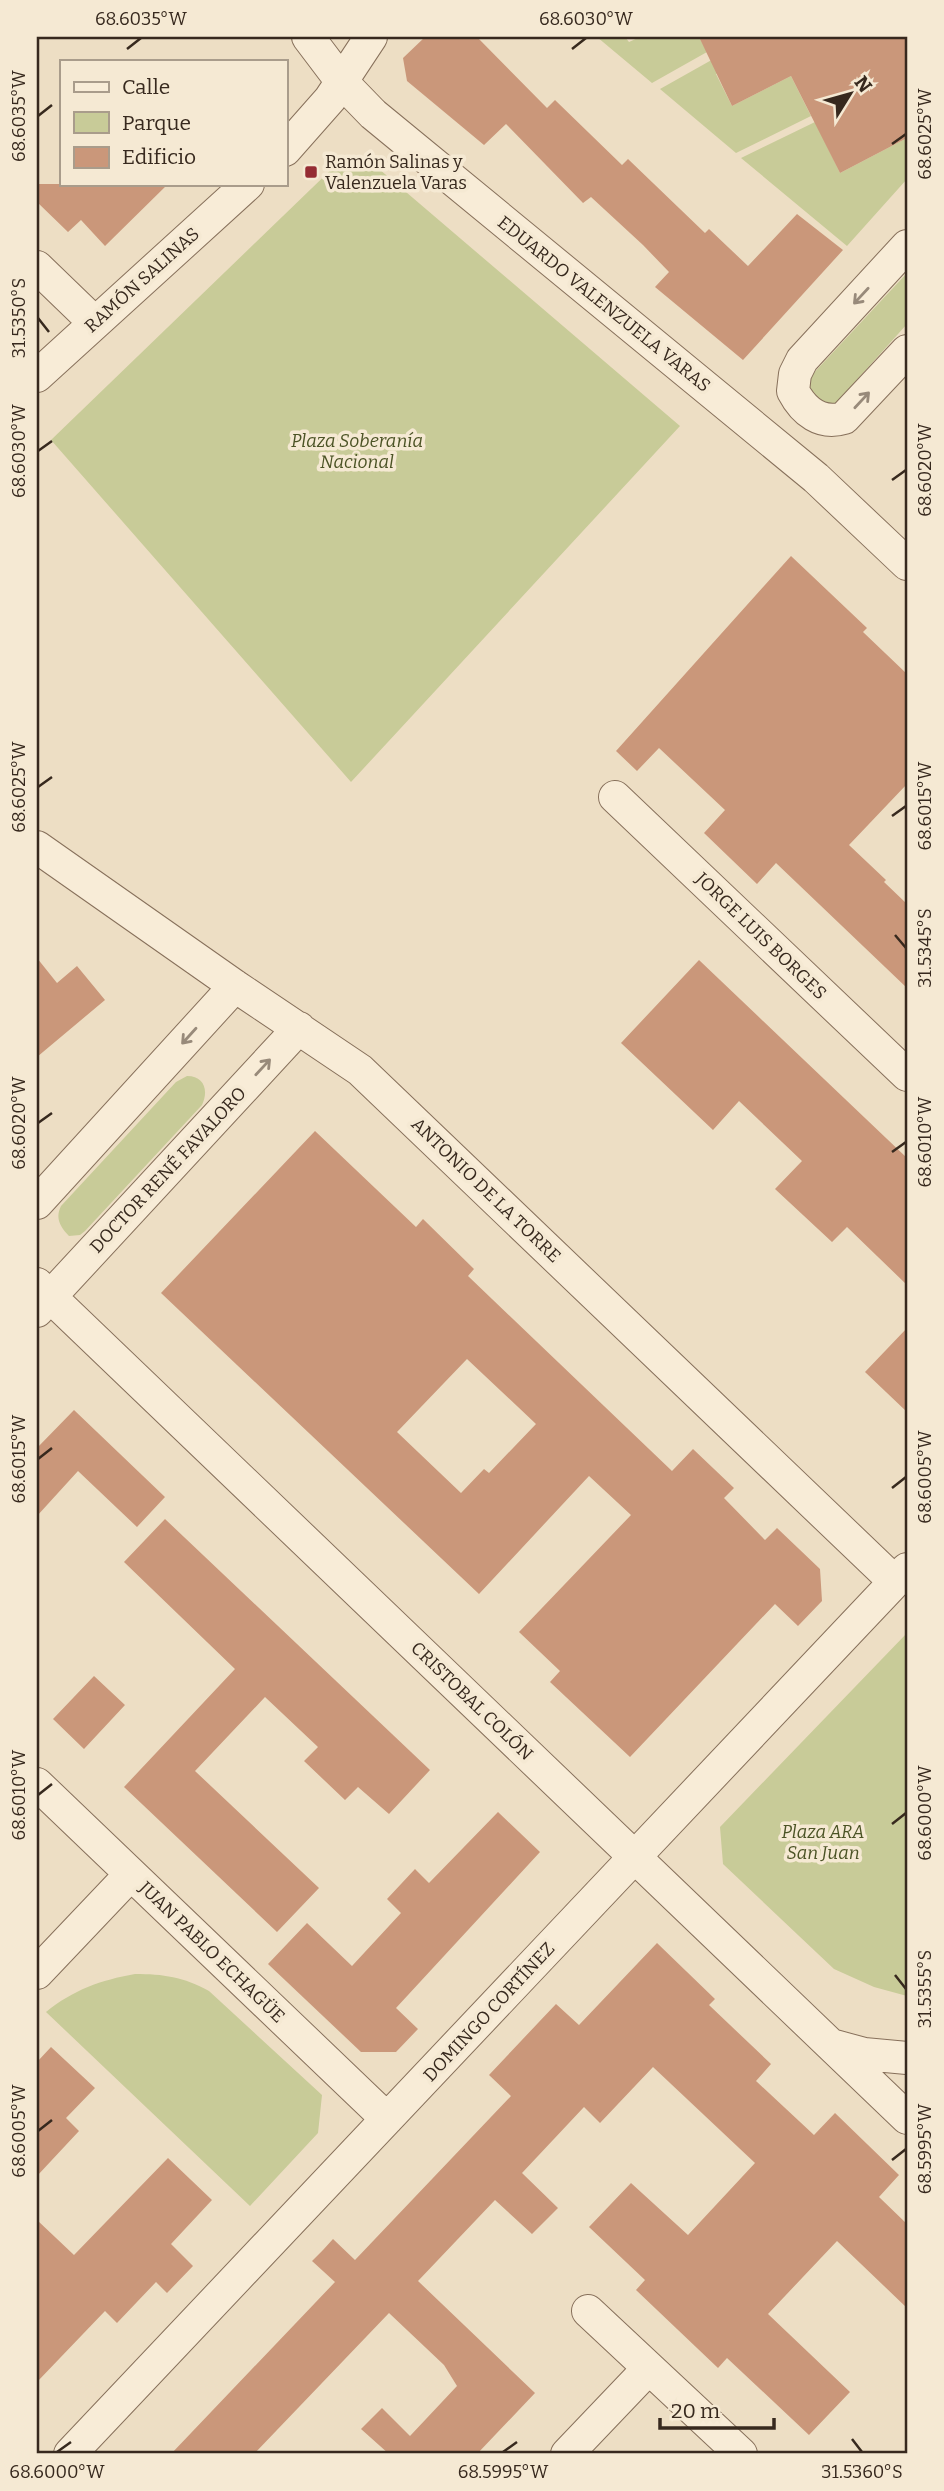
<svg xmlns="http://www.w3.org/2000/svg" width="944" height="2491" font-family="Bitter,serif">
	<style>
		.green { fill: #c8cb98 }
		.building { fill: #ca977a; fill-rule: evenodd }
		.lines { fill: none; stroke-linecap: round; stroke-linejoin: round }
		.minor-casing { stroke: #87705b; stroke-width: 34 }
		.minor { stroke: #f8ecd7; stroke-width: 32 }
		.oneway { stroke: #988a7a }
		.ticks { fill: none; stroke: #37291e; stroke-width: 2.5 }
		.poi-dot { fill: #952c33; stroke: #f5e9d3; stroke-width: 2.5 }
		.labels { text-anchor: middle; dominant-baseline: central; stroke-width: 7; stroke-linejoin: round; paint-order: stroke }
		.poi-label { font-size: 18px; fill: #37291e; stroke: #f5e9d3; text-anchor: start }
		.street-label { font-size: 18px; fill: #37291e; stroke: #f5e9d3 }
		.park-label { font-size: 18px; font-style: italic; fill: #4b5325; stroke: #f5e9d3 }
		.neatline { fill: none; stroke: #37291e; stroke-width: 2.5 }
		.ticks-label { font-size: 18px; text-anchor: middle; fill: #37291e }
	</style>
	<rect width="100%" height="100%" fill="#eddec4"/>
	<path class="green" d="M597,37H625L629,42L640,37H699L707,52L652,83Z
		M724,53L731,66L716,74L732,106L791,76L811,116L736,153L660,89Z
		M815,122L840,173L907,138V179L847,246L741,158Z
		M365,157L680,426L351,782L51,440L341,160Z
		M907,273V324L836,403L822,404L807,391L810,377Z
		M187,1076C204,1076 209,1090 202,1105L85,1231L80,1235L69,1236C60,1227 55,1218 61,1206L176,1082Z
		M907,1633V1996L874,1987L834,1969L723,1864L720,1827Z
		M135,1974C163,1974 184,1977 209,1991L322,2095L318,2133L250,2206L46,2012C73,1990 101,1980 135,1974Z"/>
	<path class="building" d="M425,37H477L547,108L555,100L622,165L628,159L705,233L709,229L748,266L797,214L843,250L743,360L655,287L669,272L643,245L591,197L583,203L506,124L484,145L407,81L403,58Z
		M699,37H907V138L840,173L791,76L732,106Z
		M37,184H168L105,246L81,220L68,232L37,202Z
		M791,556L867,628L863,632L907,674V784L849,845L886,880L884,882L907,904V988L776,863L757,884L704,833L725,810L659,748L637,771L616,751Z
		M37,958L57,983L77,966L105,1000L37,1057Z
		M699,960L907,1158V1285L847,1227L832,1242L775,1189L802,1161L739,1101L713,1130L621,1043Z
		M315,1131L416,1227L423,1219L474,1269L468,1276L672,1471L693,1449L734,1488L724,1498L765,1540L777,1528L820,1569L822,1601L798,1626L775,1604L630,1757L550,1682L560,1671L519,1632L631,1515L589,1476L479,1594L161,1293ZM467,1359L536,1424L489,1473L484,1469L461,1493L397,1432Z
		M907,1328V1412L865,1372Z
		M74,1410L165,1497L137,1527L78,1471L37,1516V1448Z
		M165,1519L430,1770L389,1814L358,1787L345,1800L304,1761L318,1747L265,1697L195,1771L319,1888L277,1932L124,1787L235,1669L124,1562Z
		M94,1676L125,1705L84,1749L53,1719Z
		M498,1812L540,1852L396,2008L418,2029L396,2052H361L268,1964L307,1923L352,1966L401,1913L387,1899L415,1869L429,1883Z
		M657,1943L715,1999L709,2005L771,2064L756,2081L814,2135L835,2113L899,2175L879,2197L907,2224V2308L837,2241L768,2314L850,2392L809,2435L727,2358L718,2368L636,2290L645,2280L589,2227L631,2183L688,2235L755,2163L653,2067L600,2123L584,2107L522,2173L558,2208L532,2234L495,2200L418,2281L535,2393L477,2454H389L361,2429L382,2408L410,2436L457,2386L444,2365L389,2313L254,2454H171L335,2282L312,2261L323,2250L333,2239L355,2260L511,2096L489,2075L538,2023L556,2004L579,2025Z
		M51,2047L95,2088L66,2118L79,2131L37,2176V2062Z
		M168,2158L212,2200L171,2244L193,2266L167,2293L156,2282L117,2323L105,2311L37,2382V2220L74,2255Z"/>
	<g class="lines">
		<defs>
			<path id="minor" d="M308,37L342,82L373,114L816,478L907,564
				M285,150L330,99L371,37
				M907,246L802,360L795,374L793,391C804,412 821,425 844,418L907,351
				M37,267L95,323
				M37,376L248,184
				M615,797L907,1075
				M37,847L235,986L360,1070L895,1582
				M37,1203L235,986
				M37,1284L907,2118
				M37,1311L299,1028
				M37,1784L387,2119
				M37,1973L131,1874
				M831,2045L864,2054L907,2058
				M588,2311L741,2454
				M70,2454L907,1569
				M567,2454L649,2368"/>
		</defs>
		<use href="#minor" class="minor-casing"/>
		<use href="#minor" class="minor"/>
	</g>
	<defs><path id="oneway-shaft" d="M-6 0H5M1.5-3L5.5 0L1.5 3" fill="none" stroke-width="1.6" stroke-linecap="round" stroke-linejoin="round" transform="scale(1.75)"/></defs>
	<g class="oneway">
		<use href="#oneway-shaft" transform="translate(861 296) rotate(133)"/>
		<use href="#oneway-shaft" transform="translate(862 400) rotate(-47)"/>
		<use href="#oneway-shaft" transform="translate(189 1036) rotate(132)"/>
		<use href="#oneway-shaft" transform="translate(263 1067) rotate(-47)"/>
	</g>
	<path class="ticks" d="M127,49L141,38M572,49L586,38M38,116L52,105M892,144L906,134M38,318L49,332M38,451L52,441M892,480L906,470M38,787L52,777M892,816L906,806M895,935L906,948M38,1123L52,1113M892,1152L906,1142M38,1459L52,1448M892,1488L906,1477M38,1795L52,1784M892,1824L906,1813M895,1975L906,1989M38,2131L52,2120M892,2160L906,2149M852,2439L862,2452M57,2452L71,2442M503,2452L517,2442"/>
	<rect class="poi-dot" x="304" y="165" width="14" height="14" rx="3.5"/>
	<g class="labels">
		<g class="poi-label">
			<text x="325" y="162">Ramón Salinas y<tspan x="325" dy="21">Valenzuela Varas</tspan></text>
		</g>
		<g class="street-label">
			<text transform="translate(142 280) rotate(-42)">RAMÓN SALINAS</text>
			<text transform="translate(604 304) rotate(39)">EDUARDO VALENZUELA VARAS</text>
			<text transform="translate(761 936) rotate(44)">JORGE LUIS BORGES</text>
			<text transform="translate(168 1170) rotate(-47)">DOCTOR RENÉ FAVALORO</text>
			<text transform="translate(486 1190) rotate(44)">ANTONIO DE LA TORRE</text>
			<text transform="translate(472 1701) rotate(44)">CRISTOBAL COLÓN</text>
			<text transform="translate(212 1952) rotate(44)">JUAN PABLO ECHAGÜE</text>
			<text transform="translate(489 2012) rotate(-47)">DOMINGO CORTÍNEZ</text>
		</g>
		<g class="park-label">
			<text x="357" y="441">Plaza Soberanía<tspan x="357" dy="21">Nacional</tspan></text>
			<text x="823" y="1832">Plaza ARA<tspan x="823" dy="21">San Juan</tspan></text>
		</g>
	</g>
	<rect width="944" height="2491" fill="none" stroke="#f5e9d3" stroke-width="77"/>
	<rect x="60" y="60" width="228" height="126" fill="#f5e9d3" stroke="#a99c8b" stroke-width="2"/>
	<rect x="74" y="82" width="35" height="10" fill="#f8ecd7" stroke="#a99c8b" stroke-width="2"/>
	<text x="122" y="94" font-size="21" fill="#37291e">Calle</text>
	<rect x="74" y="112" width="35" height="21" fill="#c8cb98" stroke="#a99c8b" stroke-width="2"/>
	<text x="122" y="130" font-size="21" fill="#37291e">Parque</text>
	<rect x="74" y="147" width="35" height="21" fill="#ca977a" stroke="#a99c8b" stroke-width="2"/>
	<text x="122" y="164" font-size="21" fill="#37291e">Edificio</text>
	<g transform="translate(850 94) rotate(53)" stroke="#f5e9d3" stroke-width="5" paint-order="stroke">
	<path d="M0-5L12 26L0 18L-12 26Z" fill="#37291e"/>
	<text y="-10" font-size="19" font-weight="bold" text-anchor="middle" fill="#37291e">N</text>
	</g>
	<path d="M660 2418v10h114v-10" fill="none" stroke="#37291e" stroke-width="3.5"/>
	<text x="671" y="2418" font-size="21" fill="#37291e" stroke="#f5e9d3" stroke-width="5" paint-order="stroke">20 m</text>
	<rect x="38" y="38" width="868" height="2414" class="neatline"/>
	<g class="ticks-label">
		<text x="141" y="25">68.6035°W</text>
		<text x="586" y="25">68.6030°W</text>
		<text transform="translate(19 116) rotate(-90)" y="6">68.6035°W</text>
		<text transform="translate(925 134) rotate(-90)" y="6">68.6025°W</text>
		<text transform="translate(19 318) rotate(-90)" y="6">31.5350°S</text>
		<text transform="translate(19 451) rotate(-90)" y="6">68.6030°W</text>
		<text transform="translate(925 470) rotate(-90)" y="6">68.6020°W</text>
		<text transform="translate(19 787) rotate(-90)" y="6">68.6025°W</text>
		<text transform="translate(925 806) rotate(-90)" y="6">68.6015°W</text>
		<text transform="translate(925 948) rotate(-90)" y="6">31.5345°S</text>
		<text transform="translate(19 1123) rotate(-90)" y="6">68.6020°W</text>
		<text transform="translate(925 1142) rotate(-90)" y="6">68.6010°W</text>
		<text transform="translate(19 1459) rotate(-90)" y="6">68.6015°W</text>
		<text transform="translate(925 1477) rotate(-90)" y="6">68.6005°W</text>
		<text transform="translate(19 1795) rotate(-90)" y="6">68.6010°W</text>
		<text transform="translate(925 1813) rotate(-90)" y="6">68.6000°W</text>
		<text transform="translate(925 1989) rotate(-90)" y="6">31.5355°S</text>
		<text transform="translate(19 2131) rotate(-90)" y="6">68.6005°W</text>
		<text transform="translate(925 2149) rotate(-90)" y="6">68.5995°W</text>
		<text x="57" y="2478">68.6000°W</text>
		<text x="503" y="2478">68.5995°W</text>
		<text x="862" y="2478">31.5360°S</text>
	</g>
</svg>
